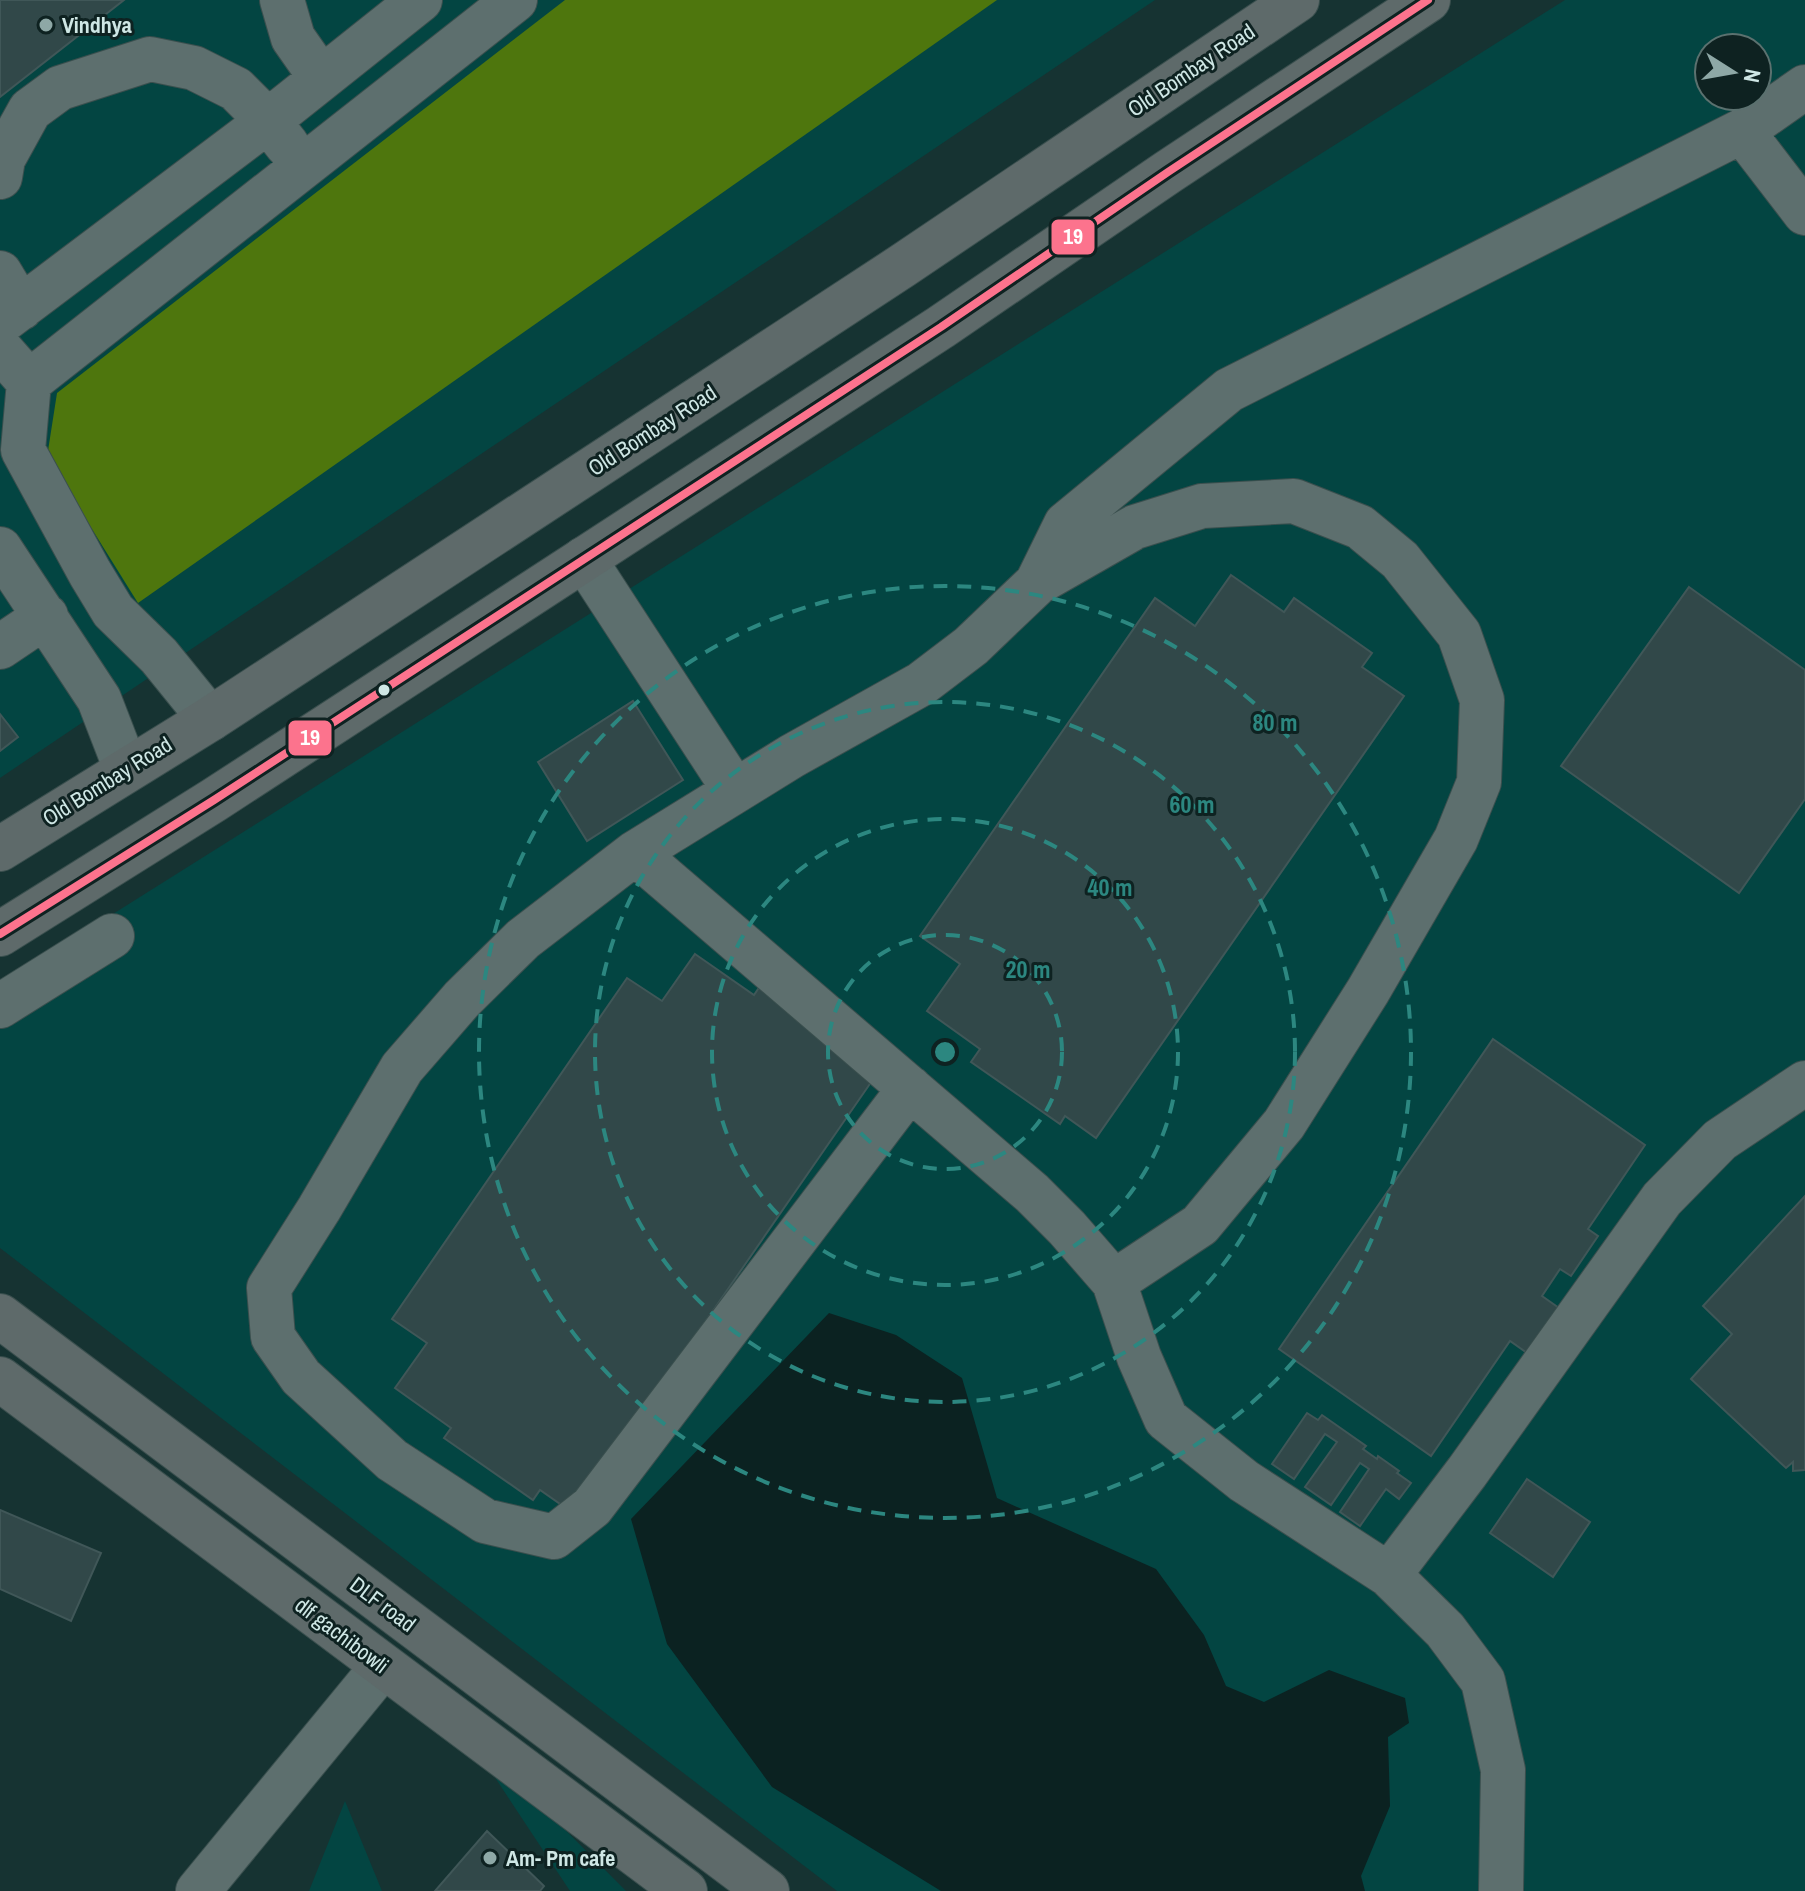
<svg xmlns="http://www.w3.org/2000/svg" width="1805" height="1891" font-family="'Archivo Narrow',sans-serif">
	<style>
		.built { fill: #034542; fill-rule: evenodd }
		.forest { fill: #4e760d }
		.water { fill: #0b2221 }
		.building { fill: #314849; stroke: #405758; stroke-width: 2 }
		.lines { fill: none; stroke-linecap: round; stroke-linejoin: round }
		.minor-casing { stroke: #3a4f4e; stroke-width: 46 }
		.major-casing { stroke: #3a4f4e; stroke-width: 46 }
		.minor { stroke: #5d6f6e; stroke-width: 44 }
		.major { stroke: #5e6a6a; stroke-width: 44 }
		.bus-1-casing { stroke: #0e2221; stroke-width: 14 }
		.bus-1 { stroke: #fc738d; stroke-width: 8 }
		.ring { fill: none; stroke: #2c8780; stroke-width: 4; stroke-dasharray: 14 10 }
		.poi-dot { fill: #8ea8a6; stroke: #0e2221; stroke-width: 3 }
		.bus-dot { fill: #cfe7e5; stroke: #0e2221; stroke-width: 3 }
		.labels { text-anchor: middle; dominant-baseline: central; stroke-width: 6; stroke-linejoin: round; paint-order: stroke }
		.poi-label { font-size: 22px; font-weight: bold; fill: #cfe7e5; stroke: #0e2221; text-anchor: start }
		.street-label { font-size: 22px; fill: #cfe7e5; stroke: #0e2221 }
		.centre { fill: #2c8780; stroke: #0e2221; stroke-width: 4 }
		.ring-label { font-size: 24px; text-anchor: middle; font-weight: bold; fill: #2c8780; stroke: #0e2221; stroke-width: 6; stroke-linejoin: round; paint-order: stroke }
		.line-badge { stroke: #0e2221; stroke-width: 3 }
		.badge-label { font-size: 22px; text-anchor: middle; font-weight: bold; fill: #fff }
	</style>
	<rect width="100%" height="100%" fill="#163332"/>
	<path class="built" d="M0,0H1155L0,778Z
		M1565,0H1805V1891H837L0,1248V985ZM1709,48H1757V96H1709Z
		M459,1723L626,1891H570Z
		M345,1801L382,1891H309Z"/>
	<path class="forest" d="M565,0H997L138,603L47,457L57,393Z"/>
	<path class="water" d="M829,1313L896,1335L962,1378L997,1498L1156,1569L1204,1635L1226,1686L1264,1702L1329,1670L1405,1698L1409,1723L1388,1737L1390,1806L1361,1876L1365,1891H941L772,1787L667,1644L631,1519Z"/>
	<path class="building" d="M0,0H124L0,97Z
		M1231,575L1284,612L1294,598L1372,653L1362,667L1404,696L1096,1138L1065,1116L1060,1124L971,1062L980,1049L927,1011L960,964L920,936L1155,598L1195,626Z
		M1689,587L1805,670V799L1739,893L1561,766Z
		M633,701L683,780L587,841L538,762Z
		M0,714L18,737L0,751Z
		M695,954L754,995L764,980L874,1078L573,1513L540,1490L533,1500L444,1438L451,1428L395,1388L427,1343L392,1319L627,978L662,1001Z
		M1493,1039L1645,1145L1588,1229L1598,1236L1571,1276L1560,1269L1542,1296L1559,1308L1527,1353L1510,1341L1431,1456L1279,1349Z
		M1805,1196V1470L1793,1471V1462L1786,1468L1691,1379L1732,1334L1703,1306Z
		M1307,1413L1318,1420L1322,1415L1366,1446L1363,1449L1377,1459L1378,1456L1399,1471L1397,1473L1411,1483L1399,1499L1386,1489L1360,1526L1340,1512L1369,1469L1360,1463L1331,1505L1305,1487L1337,1442L1325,1434L1294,1479L1272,1464Z
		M1527,1479L1590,1522L1553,1577L1490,1533Z
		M0,1510L101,1553L71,1621L0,1589Z
		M487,1831L544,1886L540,1891H435Z"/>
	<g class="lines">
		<defs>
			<path id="minor" d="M282,0L293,38L321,78
				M1742,131L1805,213
				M0,177L3,159L30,110L60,88L150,59L194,68L236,89L268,121L287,145
				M0,273L21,308
				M0,323L268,121L420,0
				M0,349L29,382L23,450L90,573L113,611L159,656L210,719
				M29,382L515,0
				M0,549L99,699L126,769
				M584,559L735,791
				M1037,583L1066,524L1229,390L1742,131L1805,87
				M0,647L46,616
				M635,853L1032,1193L1067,1228L1114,1282L1139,1357L1166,1419L1244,1481L1389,1575
				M0,1006L112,936
				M910,1088L592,1507L554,1537L485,1521L392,1460L301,1377L273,1337L269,1288L319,1209L402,1068L462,999L523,939L635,853L792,756L921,684L971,646L1037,583L1135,527L1202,506L1294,501L1360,527L1400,560L1459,634L1482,700L1479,782L1456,839L1368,991L1284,1124L1200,1225L1114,1282
				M198,1891L383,1666
				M1501,1891L1503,1770L1483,1681L1445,1630L1389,1575L1467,1472L1662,1199L1720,1140L1805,1083"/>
			<path id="major" d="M0,849L210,719L902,266L1297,0
				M0,934L214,800L941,327L1168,172L1428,0
				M0,1316L767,1891
				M0,1379L685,1891"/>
		</defs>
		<use href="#minor" class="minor-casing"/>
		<use href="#major" class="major-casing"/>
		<use href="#minor" class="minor"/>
		<use href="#major" class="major"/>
		<defs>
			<path id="bus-1" d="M0,934L214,800L941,327L1168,172L1428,0"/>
		</defs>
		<use href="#bus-1" class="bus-1-casing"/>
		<use href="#bus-1" class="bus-1"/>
	</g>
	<g class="ring">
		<circle cx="945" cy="1052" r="117"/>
		<circle cx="945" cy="1052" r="233"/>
		<circle cx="945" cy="1052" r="350"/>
		<circle cx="945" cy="1052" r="466"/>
	</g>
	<g class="poi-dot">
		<circle cx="46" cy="25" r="8"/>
		<circle cx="490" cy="1858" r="8"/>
	</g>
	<circle class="bus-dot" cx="384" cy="690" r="7"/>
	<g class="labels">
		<g class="poi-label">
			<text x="62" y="25">Vindhya</text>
			<text x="506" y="1858">Am- Pm cafe</text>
		</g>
		<g class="street-label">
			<text transform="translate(1191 70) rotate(-34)">Old Bombay Road</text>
			<text transform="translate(652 430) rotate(-33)">Old Bombay Road</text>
			<text transform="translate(107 781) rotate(-32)">Old Bombay Road</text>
			<text transform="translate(383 1604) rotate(37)">DLF road</text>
			<text transform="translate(342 1635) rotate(37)">dlf gachibowli</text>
		</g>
	</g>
	<circle cx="945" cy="1052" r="12" class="centre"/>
	<g class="ring-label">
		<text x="1275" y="731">80 m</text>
		<text x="1192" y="813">60 m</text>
		<text x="1110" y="896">40 m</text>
		<text x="1028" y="978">20 m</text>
	</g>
	<g class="line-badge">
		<rect x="1050" y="218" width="46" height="38" rx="8" fill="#fc738d"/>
		<rect x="287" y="719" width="46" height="38" rx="8" fill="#fc738d"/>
	</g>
	<g class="badge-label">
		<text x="1073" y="244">19</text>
		<text x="310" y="745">19</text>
	</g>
	<g transform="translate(1733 72) rotate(101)"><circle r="38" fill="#0e2221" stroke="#5b716f" stroke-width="2"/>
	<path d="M0-6L14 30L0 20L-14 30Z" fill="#8ea8a6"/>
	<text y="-12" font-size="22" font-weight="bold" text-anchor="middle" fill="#cfe7e5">N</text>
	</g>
</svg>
